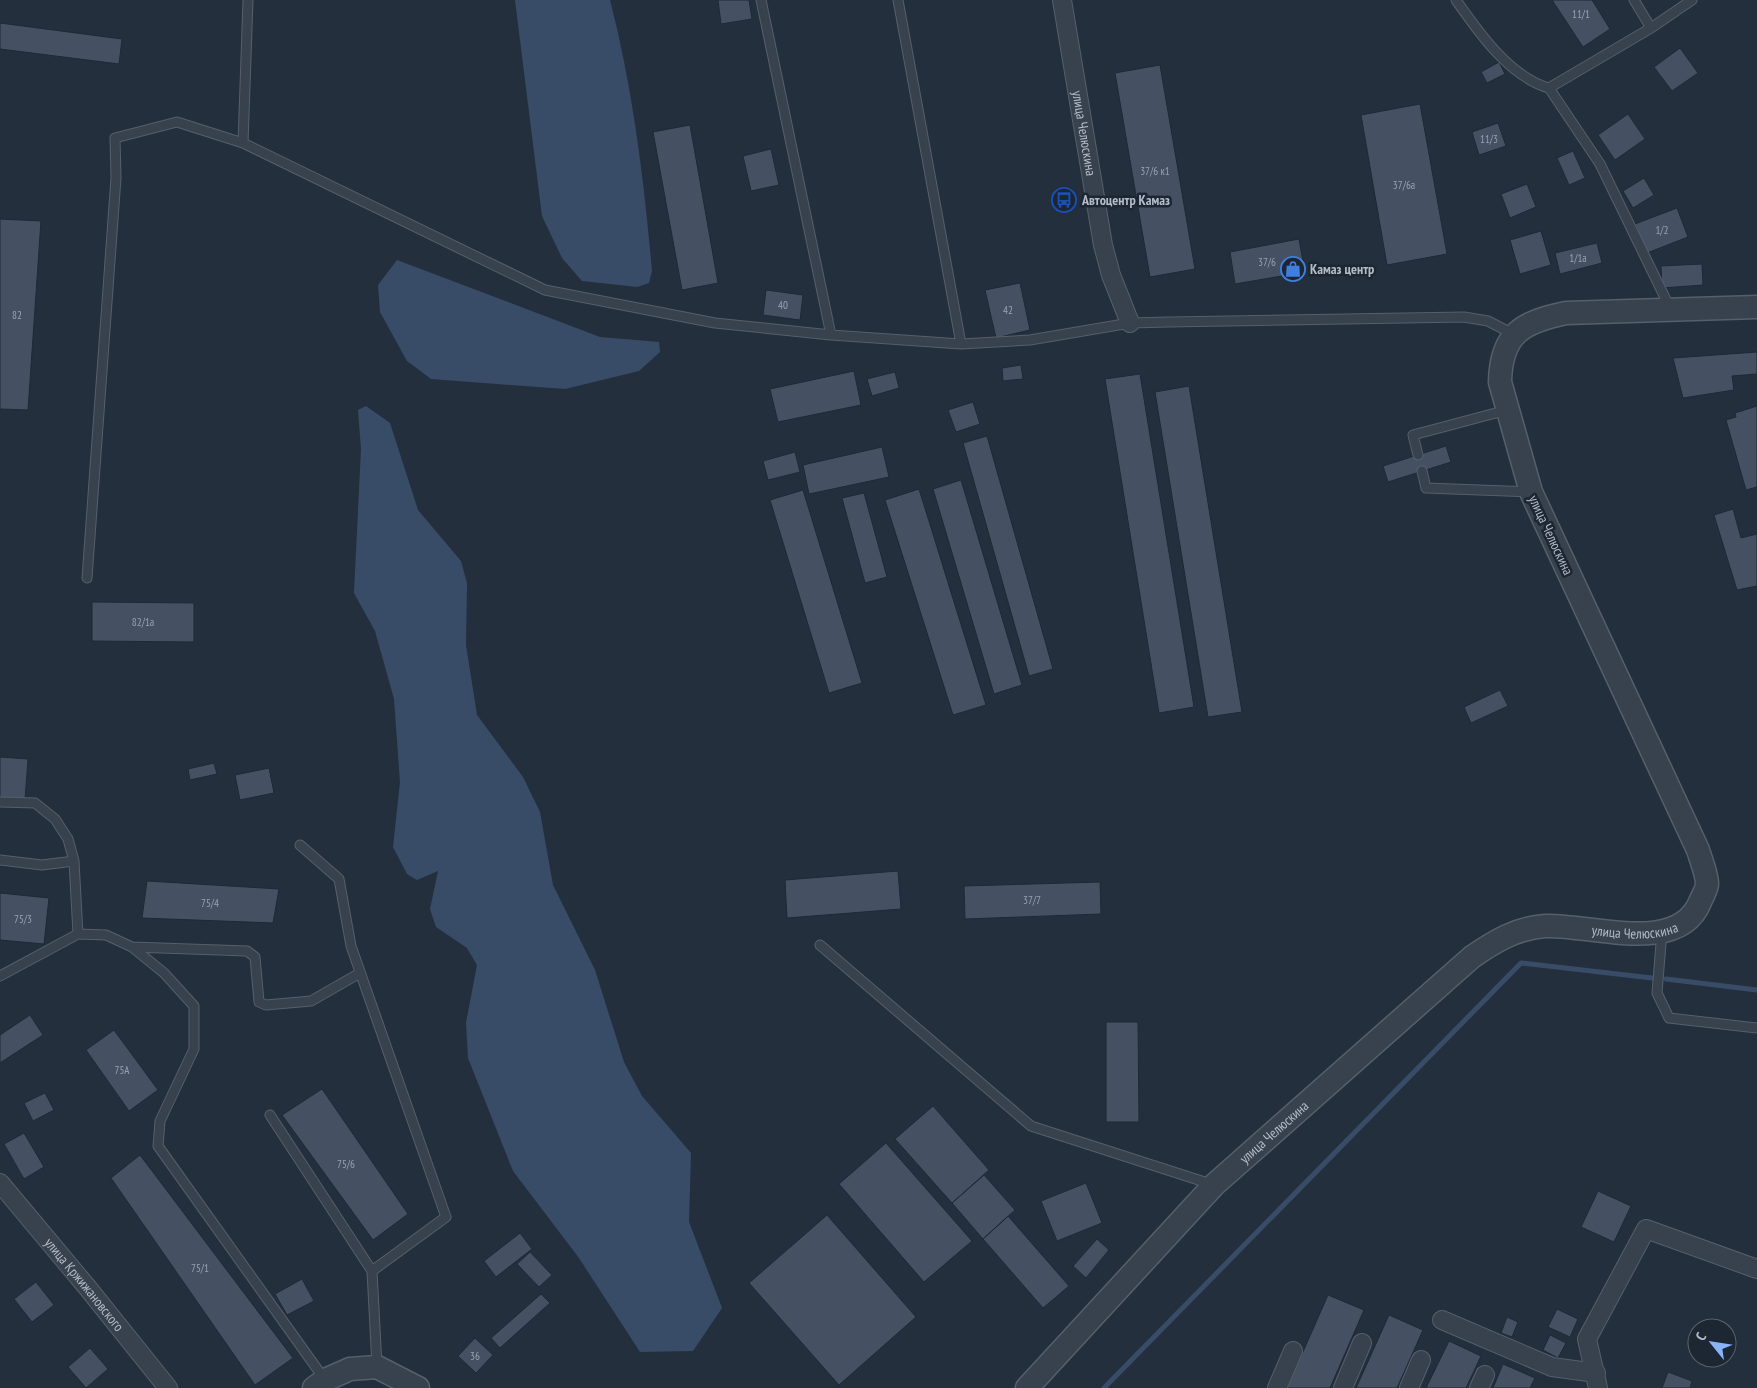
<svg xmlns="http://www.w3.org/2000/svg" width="1757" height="1388" font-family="'PT Sans Narrow',sans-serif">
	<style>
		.water { fill: #394c67 }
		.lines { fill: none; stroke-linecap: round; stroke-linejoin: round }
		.stream { stroke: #394c67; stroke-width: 5 }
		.building { fill: #455162; stroke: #1f2835 }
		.service-casing { stroke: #565f6c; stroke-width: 11 }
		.minor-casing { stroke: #565f6c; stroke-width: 20 }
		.tertiary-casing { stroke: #565f6c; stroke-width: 25 }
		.service { stroke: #38414e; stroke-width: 9 }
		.minor { stroke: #38414e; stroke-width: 18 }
		.tertiary { stroke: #38414e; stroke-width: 22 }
		.labels { text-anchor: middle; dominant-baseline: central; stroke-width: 5; stroke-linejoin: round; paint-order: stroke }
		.number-label { font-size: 11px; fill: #98a1af }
		.street-label { font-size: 14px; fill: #b4bcc9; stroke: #1d2633 }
		.poi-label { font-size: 14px; font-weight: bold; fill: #b4bcc9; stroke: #1d2633; text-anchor: start }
	</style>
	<rect width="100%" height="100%" fill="#242f3e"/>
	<path class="water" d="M515,0H610C633,89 644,180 652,271L649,283L637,287L582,281L562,258L542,216Z
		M397,260L600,337L659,342L660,352L639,371L565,389L431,379L407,361L380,312L378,285Z
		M366,406L390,423L418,510L461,561L467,583L466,645L477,715L523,777L540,812L553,885L595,970L624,1062L642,1096L691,1153L689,1222L722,1308L693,1351L640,1352L579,1258L513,1171L468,1058L466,1023L477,965L467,948L436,927L430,909L438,871L417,880L407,874L393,847L400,782L394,699L375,631L354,593L361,449L358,410Z"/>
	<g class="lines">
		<path class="stream" d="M1666,979L1757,990
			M1104,1388L1521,963L1652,978"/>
	</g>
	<path class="building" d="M718,0H749L752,19L721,24Z
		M1552,0H1592L1610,29L1583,47Z
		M0,23L122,39L119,64L0,49Z
		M1680,48L1698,73L1672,91L1654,67Z
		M1499,62L1505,74L1487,83L1481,72Z
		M1160,65L1195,269L1150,277L1115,73Z
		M1420,104L1447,254L1387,265L1361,115Z
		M1628,114L1645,139L1615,160L1598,135Z
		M1498,123L1506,146L1479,155L1472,132Z
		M690,125L718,283L682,290L653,132Z
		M771,149L779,185L751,191L743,156Z
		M1573,151L1585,178L1569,185L1557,158Z
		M1644,178L1654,195L1633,208L1623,191Z
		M1527,184L1536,207L1510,218L1501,194Z
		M1677,208L1688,237L1647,253L1635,224Z
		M0,219L41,221L28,410L0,409Z
		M1541,231L1551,265L1520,274L1510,240Z
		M1299,239L1305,272L1235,284L1230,252Z
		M1597,243L1602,263L1560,274L1555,253Z
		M1702,264L1703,285L1662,288L1661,266Z
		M1020,283L1030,330L996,338L985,290Z
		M766,290L803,295L800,320L763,315Z
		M1757,352V374L1732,376L1734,390L1683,398L1673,358Z
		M1021,365L1023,379L1003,381L1002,368Z
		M854,371L861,405L778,422L770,389Z
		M895,372L899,388L872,396L867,379Z
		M1140,374L1194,707L1159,713L1105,379Z
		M1189,386L1242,712L1208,717L1155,392Z
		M973,402L980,424L956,432L948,410Z
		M1757,406V487L1746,490L1726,420L1736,417L1735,413Z
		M987,436L1053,669L1029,676L963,443Z
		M1446,446L1451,462L1388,482L1383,466Z
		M882,447L889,477L809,494L803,465Z
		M795,452L800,472L768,480L763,461Z
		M961,480L1022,685L994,694L933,489Z
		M919,489L986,705L953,715L885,500Z
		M803,490L862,683L829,693L770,500Z
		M864,493L887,577L865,583L842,498Z
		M1733,509L1741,538L1757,534V586L1737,590L1714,515Z
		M92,602L194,603V642L92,641Z
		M1500,690L1508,706L1471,723L1464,707Z
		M0,757L28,759L25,800L0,799Z
		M214,763L217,774L190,780L188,769Z
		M269,768L274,793L240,800L235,775Z
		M898,871L901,909L787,918L785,880Z
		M147,881L279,889L273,923L142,918Z
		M1100,882L1101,914L965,919L964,886Z
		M0,893L49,898L44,944L0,940Z
		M30,1015L43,1035L0,1063V1035Z
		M1106,1022H1138L1139,1122H1106Z
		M114,1030L158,1090L129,1111L86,1050Z
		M322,1089L408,1214L373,1240L282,1115Z
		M45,1093L54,1110L33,1121L24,1103Z
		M933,1106L989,1170L952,1203L895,1139Z
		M24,1133L44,1167L24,1179L4,1144Z
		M886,1143L972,1241L924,1282L839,1184Z
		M140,1155L293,1358L255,1385L111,1178Z
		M984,1175L1015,1210L983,1239L952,1203Z
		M1086,1183L1102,1223L1057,1241L1041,1201Z
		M1598,1191L1631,1206L1614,1242L1581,1227Z
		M827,1215L916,1317L839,1385L749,1283Z
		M1008,1216L1069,1286L1043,1308L983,1239Z
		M520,1233L532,1249L496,1277L484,1261Z
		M1097,1239L1109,1250L1086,1278L1073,1266Z
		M530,1252L552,1275L539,1287L517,1264Z
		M302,1279L314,1301L287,1315L275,1294Z
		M36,1282L54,1305L32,1322L14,1299Z
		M541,1294L550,1303L500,1348L491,1338Z
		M1328,1295L1364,1310L1330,1388H1287Z
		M1557,1309L1578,1319L1570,1337L1548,1327Z
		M1389,1315L1423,1330L1397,1388H1356Z
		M1507,1317L1518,1322L1512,1337L1501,1333Z
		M1550,1335L1566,1343L1558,1358L1543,1350Z
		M475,1338L493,1355L476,1373L458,1356Z
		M1449,1341L1481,1356L1466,1388H1426Z
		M90,1348L108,1369L86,1388L68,1367Z
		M1503,1364L1535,1378L1530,1388H1493Z
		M1668,1372L1692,1381L1690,1388H1662Z"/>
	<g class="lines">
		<defs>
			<path id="service" d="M761,0L831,335
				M898,0L961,344
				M1456,0C1479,33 1510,77 1549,88L1600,164L1670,308
				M1634,0L1651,28
				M1549,88L1651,28L1692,0
				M243,143L248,0
				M1418,455L1413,435L1507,410
				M1422,471L1426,488L1531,492
				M87,578L116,178L115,138L177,122L243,143L545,290L715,323L831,335L961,344L1030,340L1130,323L1169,322L1464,317L1488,321L1515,335
				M0,802L35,803L55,819L68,839L74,861L78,934
				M300,845L339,879L351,946L446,1217L372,1271
				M0,860L42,865L74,861
				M1662,931L1657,993L1669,1018L1757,1028
				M820,945L1031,1126L1214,1185
				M132,947L247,951L255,957L259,1002L266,1005L311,1001L360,973
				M0,976L78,934L106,935L132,947L164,973L194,1006V1049L160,1121L158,1146L325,1380
				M270,1115L372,1271L377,1366"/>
			<g id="minor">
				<path id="s1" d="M1062,0L1103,245L1111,275L1130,323"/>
				<path id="s2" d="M0,1183L87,1287L168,1388"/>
				<path d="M1442,1320L1552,1367L1596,1373"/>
				<path d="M1277,1388L1293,1351"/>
				<path d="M1343,1388L1362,1343"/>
				<path d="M1409,1388L1421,1360"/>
				<path d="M1479,1388L1485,1375"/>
				<path d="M1598,1388L1587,1339L1646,1229L1757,1269"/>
			</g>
			<g id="tertiary">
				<path d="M314,1388L325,1380L350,1369L377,1367L418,1388"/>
				<path id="s3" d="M1027,1388L1214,1185L1472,957C1495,941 1517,928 1545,926C1590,924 1678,956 1700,902C1702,897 1707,889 1707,884C1707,874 1701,860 1698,850L1531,492L1500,382C1501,333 1523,322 1566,313L1757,307"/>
			</g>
		</defs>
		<use href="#service" class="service-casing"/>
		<use href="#minor" class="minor-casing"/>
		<use href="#tertiary" class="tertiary-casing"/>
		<use href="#service" class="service"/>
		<use href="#minor" class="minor"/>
		<use href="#tertiary" class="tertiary"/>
	</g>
	<defs>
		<symbol id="bus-ring" viewBox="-11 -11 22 22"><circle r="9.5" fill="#1d2633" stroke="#1a4fb4" stroke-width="1.5"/><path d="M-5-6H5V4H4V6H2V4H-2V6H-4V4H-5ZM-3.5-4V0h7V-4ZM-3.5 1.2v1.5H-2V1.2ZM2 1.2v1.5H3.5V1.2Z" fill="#1a4fb4"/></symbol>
		<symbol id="shop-ring" viewBox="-11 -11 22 22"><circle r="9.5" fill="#1d2633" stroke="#3f7fe0" stroke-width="1.5"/><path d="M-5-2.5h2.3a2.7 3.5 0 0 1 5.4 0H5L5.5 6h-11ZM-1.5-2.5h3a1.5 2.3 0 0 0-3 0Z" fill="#3f7fe0"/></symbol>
	</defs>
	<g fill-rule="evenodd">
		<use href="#bus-ring" x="1050" y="186" width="28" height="28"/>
		<use href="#shop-ring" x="1279" y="255" width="28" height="28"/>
	</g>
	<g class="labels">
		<g class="number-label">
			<text x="1581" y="14">11/1</text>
			<text x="1489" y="139">11/3</text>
			<text x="1155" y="171">37/6 к1</text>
			<text x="1404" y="185">37/6а</text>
			<text x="1662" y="230">1/2</text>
			<text x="1578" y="258">1/1а</text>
			<text x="1267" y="262">37/6</text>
			<text x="783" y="305">40</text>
			<text x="1008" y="310">42</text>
			<text x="17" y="315">82</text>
			<text x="143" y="622">82/1а</text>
			<text x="1032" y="900">37/7</text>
			<text x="210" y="903">75/4</text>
			<text x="23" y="919">75/3</text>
			<text x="122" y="1070">75А</text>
			<text x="346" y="1164">75/6</text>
			<text x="200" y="1268">75/1</text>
			<text x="475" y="1356">36</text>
		</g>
		<g class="street-label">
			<text stroke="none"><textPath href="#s1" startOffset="135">улица Челюскина</textPath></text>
			<text transform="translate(1551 535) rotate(65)">улица Челюскина</text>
			<text stroke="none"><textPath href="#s3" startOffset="791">улица Челюскина</textPath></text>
			<text stroke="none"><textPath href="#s3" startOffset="356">улица Челюскина</textPath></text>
			<text stroke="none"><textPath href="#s2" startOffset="132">улица Кржижановского</textPath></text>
		</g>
		<g class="poi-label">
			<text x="1082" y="200">Автоцентр Камаз</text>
			<text x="1310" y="269">Камаз центр</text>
		</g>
	</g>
	<g transform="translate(1712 1343) rotate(300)"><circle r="24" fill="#1d2633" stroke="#59626f"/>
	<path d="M0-4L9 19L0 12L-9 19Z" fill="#8ab4f8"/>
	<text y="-8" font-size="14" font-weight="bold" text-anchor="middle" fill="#b4bcc9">С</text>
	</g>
</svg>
